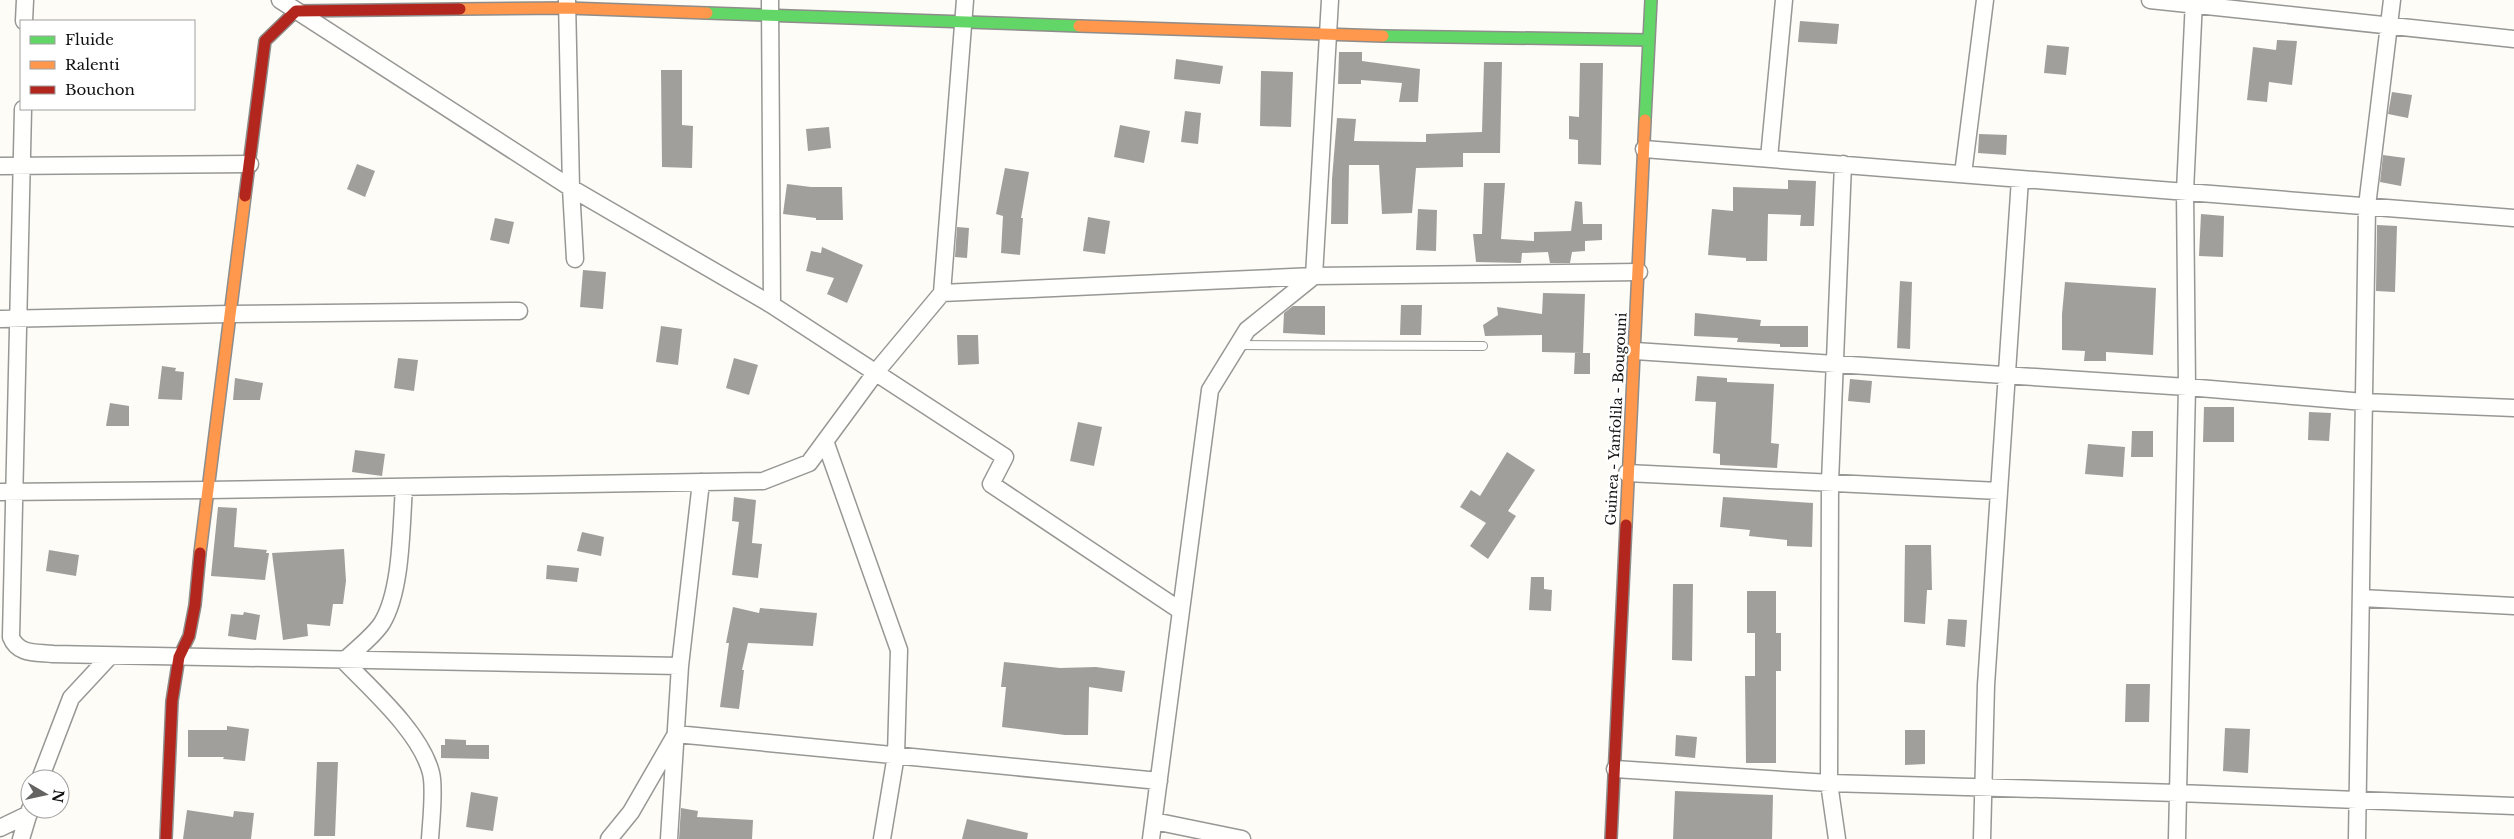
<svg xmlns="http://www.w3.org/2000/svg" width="2514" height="839" font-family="'Libre Baskerville',serif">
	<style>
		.building { fill: #a19f9c }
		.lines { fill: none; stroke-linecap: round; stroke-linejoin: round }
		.lane-casing { stroke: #979795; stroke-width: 10 }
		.street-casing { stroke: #979795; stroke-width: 19 }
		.fast-casing { stroke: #8e8d8b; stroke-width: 14 }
		.slow-casing { stroke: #8e8d8b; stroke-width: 14 }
		.jam-casing { stroke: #8e8d8b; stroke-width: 14 }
		.lane { stroke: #fffffe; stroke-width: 8 }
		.street { stroke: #fffffe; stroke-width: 16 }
		.fast { stroke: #63d668; stroke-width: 11 }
		.slow { stroke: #ff974d; stroke-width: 11 }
		.jam { stroke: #b3261e; stroke-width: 11 }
		.labels { text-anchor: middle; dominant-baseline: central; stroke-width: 5; stroke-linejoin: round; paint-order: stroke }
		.street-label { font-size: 14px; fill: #111; stroke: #fff }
	</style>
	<rect width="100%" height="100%" fill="#fdfcf7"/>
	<path class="building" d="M1800,21L1839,24L1837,44L1798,42Z
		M2277,40L2297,41L2292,85L2269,82L2267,102L2247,100L2253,47L2276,50Z
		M2047,45L2069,47L2066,75L2044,73Z
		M1339,52H1362V61L1420,69L1418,102H1399L1402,83L1361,80V84H1338Z
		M1176,59L1223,66L1220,84L1174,79Z
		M1484,62H1502L1500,153H1463V167L1416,168L1412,213L1382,214L1379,165H1349L1348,224H1331L1332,179L1337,118L1356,119L1354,141L1426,142V134L1482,132Z
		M1580,63H1603L1601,165L1578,164V140L1569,139V116L1579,117Z
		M661,70H682V125L693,126L692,168L662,167Z
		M1261,71L1293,72L1291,127L1260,126Z
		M2392,92L2412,95L2408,118L2388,114Z
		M1185,111L1201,113L1198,144L1181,142Z
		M1120,125L1150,131L1144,163L1114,157Z
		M829,127L831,148L808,151L806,129Z
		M1979,134L2007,135L2006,155L1978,153Z
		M2383,155L2405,158L2401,186L2380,182Z
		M357,164L375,171L365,197L347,189Z
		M1005,168L1029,172L1021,218H1023L1020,255L1001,253L1003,216L996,214Z
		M1788,180L1816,181L1814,226H1800L1801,215L1768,214L1767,261H1746V258L1708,255L1712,209L1733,211V187L1788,189Z
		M1484,183H1505L1501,239L1534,241V232L1571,231L1575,201L1582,202L1583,224H1602V240L1585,241V251L1572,252L1570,263H1550L1548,252L1522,253L1521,263L1476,262L1473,234H1482Z
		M787,184L811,187H842L843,220H816V218L783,214Z
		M1418,209L1437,210L1436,251L1416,250Z
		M2201,214L2224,216L2223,257L2199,256Z
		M1088,217L1110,221L1105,254L1083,251Z
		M495,218L514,222L509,244L490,240Z
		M2377,225L2397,226L2395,292L2376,291Z
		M957,227L969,228L967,258L955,257Z
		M822,247L863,265L847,303L827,294L834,278L806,271L811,251L821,253Z
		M583,270L606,272L603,309L580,307Z
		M1900,281L1912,282L1910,349L1897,348Z
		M2065,282L2156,288L2153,355L2106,352V361H2084L2085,351L2062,350V314Z
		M1543,293L1585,294L1583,353L1542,352V335L1485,336L1483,325L1498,315L1497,307L1542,314Z
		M1401,305H1422L1421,335H1400Z
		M1293,306H1325V335L1283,333L1284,313Z
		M1695,313L1761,320L1760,326H1808V347H1780V344L1737,342L1738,338L1694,336Z
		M661,326L682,329L678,365L656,362Z
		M957,335H978L979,364L958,365Z
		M1575,353H1590V374H1574Z
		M398,358L418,360L414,391L394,388Z
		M734,358L758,365L749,395L726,388Z
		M162,366L176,368L175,371L184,372L182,400L158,399Z
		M1697,376L1727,378V382L1774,384L1771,443L1779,444L1777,468L1720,465V454L1713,453L1716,402L1695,401Z
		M235,378L263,383L260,400H233Z
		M1850,379L1872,381L1870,403L1848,401Z
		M110,403L129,406V426H106Z
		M2204,407H2234V442H2203Z
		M2309,412L2331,413L2329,441L2308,440Z
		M1078,422L1102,427L1094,466L1070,461Z
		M2132,431H2153V457H2131Z
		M2088,444L2125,447L2123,477L2085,474Z
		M355,450L385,454L382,476L352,472Z
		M1507,452L1535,470L1508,511L1516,516L1488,559L1470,546L1486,523L1460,507L1471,490L1480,496Z
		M734,497L756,500L752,543L762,544L758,578L732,575L739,522L732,521Z
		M1723,497L1813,503L1812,547L1787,546V540L1749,536L1750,530L1720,527Z
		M218,507L237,508L234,547L267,550L266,553H269L265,580L211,576Z
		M582,532L604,537L601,556L577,551Z
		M1905,545H1931L1932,590H1927L1925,624L1904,622Z
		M344,549L346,581L343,604H333L330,626L307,624L308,636L283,640L272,553Z
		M49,550L79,555L76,576L46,571Z
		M547,565L579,568L577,582L546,579Z
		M1531,577H1544V589L1552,590L1551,611L1529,610Z
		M1673,584H1693L1692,661L1672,660Z
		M1747,591H1776V633H1781V671H1776V763H1746L1745,676H1755V633H1747Z
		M733,607L759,613L760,608L817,613L813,646L748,643L742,670H744L739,709L720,707L729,643H726Z
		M244,612L260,615L256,640L228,636L231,614L243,615Z
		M1948,619L1967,620L1965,647L1946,645Z
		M1004,662L1060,668L1096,667L1125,671L1122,692L1089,687L1088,735H1065L1002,727L1006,687H1001Z
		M2126,684H2150L2149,722H2125Z
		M227,726L249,729L245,761L223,759L224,757H188V730H227Z
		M2225,728L2250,729L2248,773L2223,771Z
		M1905,730H1925V764L1905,765Z
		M1676,735L1697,737L1695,758L1675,756Z
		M445,739L466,740V745H489V759L441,758V745H445Z
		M317,762H338L335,836H314Z
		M1675,791L1773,795L1772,839H1673Z
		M471,792L498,797L493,831L466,827Z
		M681,808L698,811L697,817L753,820L752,839H679Z
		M187,810L233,817L234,811L254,813L251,839H183Z
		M967,819L1028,833L1027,839H962Z"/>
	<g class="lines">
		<defs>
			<path id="lane" d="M1238,345L1483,346"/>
			<path id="street" d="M280,0L571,188L772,305L1005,457L991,484L1181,611
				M567,0L571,188L575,259
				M770,0L772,305
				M2150,0L2514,39
				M24,21L25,0
				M23,109L11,637C18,655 36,652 53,654L680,666
				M1644,149L2514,218
				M1769,158L1784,0
				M0,166L250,164
				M1963,174L1985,0
				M942,293L1314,276L1639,272
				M0,319L229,314L519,311
				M1635,351L2187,387L2364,402L2514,408
				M825,441L899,650L896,755L882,839
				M1627,473L1999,491
				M404,488C401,527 402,590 382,623C373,637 356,649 344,661C372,690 421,733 431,773C435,788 431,822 430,839
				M0,492L207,490L763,481L809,463L876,372L942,293L965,0
				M2361,598L2514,606
				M1615,769L1829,783L2178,793L2514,806
				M40,779L71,698L110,656
				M1154,821L1242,839
				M0,828L29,814
				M21,839L30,809
				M609,839L631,812L676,734L1159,781
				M669,839L680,666L701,482
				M1151,839L1210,390L1247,330L1314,276L1330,0
				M1837,839L1829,783L1830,482L1843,164
				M1982,839L1986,685L2020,179
				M2177,839L2187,387L2185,191L2194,0
				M2357,839L2367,206L2392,0"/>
			<path id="fast" d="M707,13L1079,26
				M1383,36L1649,40
				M1645,120L1651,0"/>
			<path id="slow" d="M460,9L567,8L707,13
				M1079,26L1383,36
				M1626,525L1645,120
				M200,553L245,196"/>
			<path id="jam" d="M245,196L265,41L296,11L460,9
				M166,839L172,701L179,657L189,636L195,605L200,553
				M1611,839L1626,525"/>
		</defs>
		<use href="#lane" class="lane-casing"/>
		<use href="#street" class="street-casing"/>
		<use href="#fast" class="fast-casing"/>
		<use href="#slow" class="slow-casing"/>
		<use href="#jam" class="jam-casing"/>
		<use href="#lane" class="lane"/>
		<use href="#street" class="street"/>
		<use href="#fast" class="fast"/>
		<use href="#slow" class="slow"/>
		<use href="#jam" class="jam"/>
	</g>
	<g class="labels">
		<g class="street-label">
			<text transform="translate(1616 419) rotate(-87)">Guinea - Yanfolila - Bougouni</text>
		</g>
	</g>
	<rect x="20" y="20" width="175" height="90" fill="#ffffff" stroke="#a0a0a0"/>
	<rect x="30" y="36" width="25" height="8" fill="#63d668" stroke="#a0a0a0"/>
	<text x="65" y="45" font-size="15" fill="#111111">Fluide</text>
	<rect x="30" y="61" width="25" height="8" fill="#ff974d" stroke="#a0a0a0"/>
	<text x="65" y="70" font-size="15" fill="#111111">Ralenti</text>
	<rect x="30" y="86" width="25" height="8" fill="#b3261e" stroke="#a0a0a0"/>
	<text x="65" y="95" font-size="15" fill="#111111">Bouchon</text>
	<g transform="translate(45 794) rotate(99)"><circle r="24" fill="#ffffff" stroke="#a0a0a0"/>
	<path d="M0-4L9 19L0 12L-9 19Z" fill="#646362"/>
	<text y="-8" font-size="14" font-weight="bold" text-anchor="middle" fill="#111111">N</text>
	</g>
</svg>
